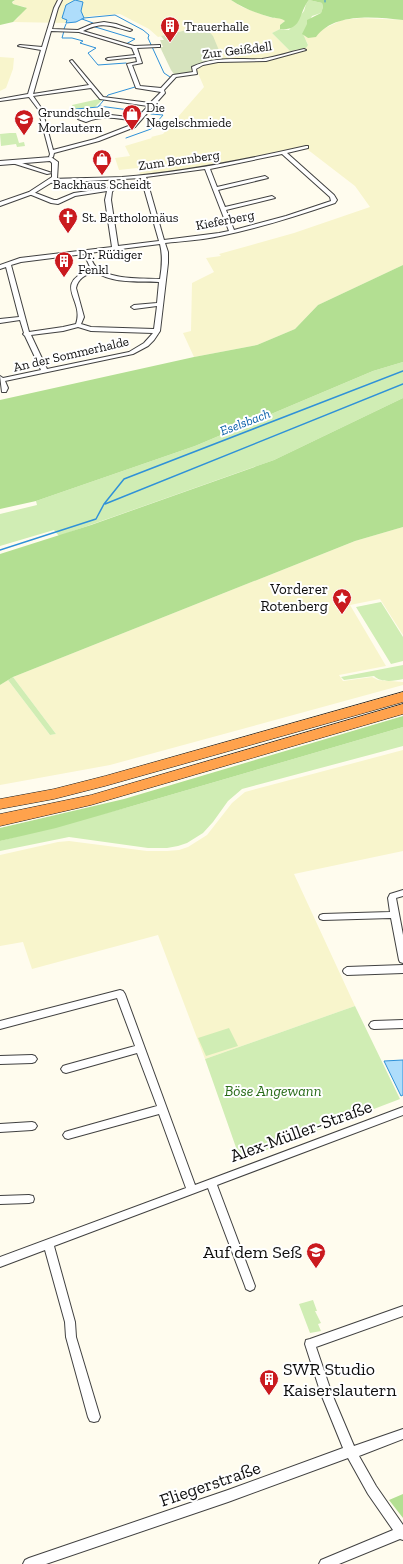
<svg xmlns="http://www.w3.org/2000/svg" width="403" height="1564" font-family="'Zilla Slab',serif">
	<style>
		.farmland { fill: #f8f5cc }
		.green { fill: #d0edb4 }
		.forest { fill: #b3df92 }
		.cemetery { fill: #d6e3bd }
		.water { fill: #aeddfb; stroke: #2f91d8 }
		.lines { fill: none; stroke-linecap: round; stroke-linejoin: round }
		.stream-far1 { stroke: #2f91d8; stroke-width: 1 }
		.stream { stroke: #2f91d8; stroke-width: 1.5 }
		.minor-casing { stroke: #414141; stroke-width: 2 }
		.tertiary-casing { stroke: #414141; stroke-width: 2 }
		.motorway-casing { stroke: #1f1f1f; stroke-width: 1 }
		.minor { fill: #fff; fill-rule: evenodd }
		.tertiary { fill: #fff; fill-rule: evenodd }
		.motorway { fill: #ffa24c; fill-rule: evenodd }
		.labels { text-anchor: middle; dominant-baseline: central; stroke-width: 4; stroke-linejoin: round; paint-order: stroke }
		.far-poi-label { font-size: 13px; fill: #0e0e0e; stroke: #fff; text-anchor: start }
		.far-street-label { font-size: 13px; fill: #0e0e0e; stroke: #fff }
		.far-water-label { font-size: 13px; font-style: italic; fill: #0c62aa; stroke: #fff }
		.poi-label { font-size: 15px; fill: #0e0e0e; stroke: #fff; text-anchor: end }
		.park-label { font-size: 15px; font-style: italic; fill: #286b18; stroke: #fff }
		.near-street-label { font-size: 18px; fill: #0e0e0e; stroke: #fff }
		.near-poi-label { font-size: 18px; fill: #0e0e0e; stroke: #fff; text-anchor: end }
	</style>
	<rect width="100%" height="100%" fill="#fffcee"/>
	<path class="farmland" d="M15,0H231L242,7L272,18H282L285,21L280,25V29L272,33L290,51L306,48L308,44L302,34L308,38L321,30L342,20L362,18L403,20V265L318,305L295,329L257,345L194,357L183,333L191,331L192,283L214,272L206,258L221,256L219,254L294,233L370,207L355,186L303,146L208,167L141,176L137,168L119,170L115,158L130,156L125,146L152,138L151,137L163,134L204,87L197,71L190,72L192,68L195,65L208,62L204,26L158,37L149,29L120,14L90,16L84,18L81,11L67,20L66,23L13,22L18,18L25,7L13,4L12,3Z
		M0,57L14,58L13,69L6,88L0,91Z
		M403,527V635L380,599L350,605L386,666L339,675L343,681L372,677L378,680L403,682V685L110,765L0,785V685L8,680L50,735L56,734L13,677L355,541Z
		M403,750V851L294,874L355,1006L205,1059L158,935L32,969L23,942L0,946V855L58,842L69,841L147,851H167L179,850L188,847L207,835L232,803L245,792Z"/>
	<path class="green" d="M309,0L322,3L323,7L321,13L312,16L303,34L308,45L306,48L290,51L272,33L280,29L289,30L304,11L306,4Z
		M99,99L102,100L95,107L74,109L72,105Z
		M10,133H16L19,143L24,142L25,146L17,147L16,144L1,146L0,134Z
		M403,362V398L274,460L59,536L54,530L0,546V514L37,505L36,501L195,446L373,371Z
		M381,602L403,637V661L391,664L356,607Z
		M403,665V679C394,681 381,683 374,676L344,680L341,677Z
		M13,677L56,734L50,735L8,680Z
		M403,727V746L242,789L228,801L213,822L203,833L187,843L178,846L167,848H148L69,837L0,851V841L129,807Z
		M355,1006L400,1099L248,1157L239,1156L205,1059Z
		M229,1028L238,1046L206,1056L198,1038Z
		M313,1300L317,1311H315L321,1323L318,1324L321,1331L310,1333L299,1304Z"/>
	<path class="forest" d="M0,0H15L12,2L13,4L27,8L13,22L0,25Z
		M231,0H403V20C376,17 334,12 316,37L308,38L302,34L307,24V20L321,13L323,7L322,3L309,0C298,13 303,31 280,29V25L285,21C280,17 275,19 270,17C256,13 243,8 231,0Z
		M403,265V362L373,371L195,446L36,501L0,509V400L194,357L257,345L295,329L318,305Z
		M403,398V527L355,541L13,677L0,685V554L91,525L274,460Z
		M403,716V727L129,807L56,828L0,841V828L124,799Z
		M403,1494V1518L389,1500Z"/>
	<path class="cemetery" d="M204,26L213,36L223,60L195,65L192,68L190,72L181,75L174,74L171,70L160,47H163L160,40H164L161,36Z"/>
	<path class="water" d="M75,0L83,2L81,11L84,18L76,22L66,23L67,20L62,18L66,5Z
		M403,1060V1095L401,1096L384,1061Z"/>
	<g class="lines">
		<path class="stream-far1" d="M325,0V2
			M84,18L115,15L143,30L149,35L148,38L164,73L170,77
			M82,19L93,23
			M92,26L135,39L126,44
			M64,29L66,24
			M64,31L62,38H72L83,41L80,43L96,48L88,53L98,65L126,63
			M99,106L144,112
			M76,109L98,107L108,95L135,87
			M126,138L151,129L163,115L151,114"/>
		<path class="stream" d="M105,504L403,384
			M0,550L96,519L104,504L124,479L403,371"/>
		<defs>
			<path id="minor" d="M58,0H62L58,8L52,29L78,30L92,24L104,22L116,24L132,30L130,31C110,26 103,21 83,31L134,46L160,45V47H158L137,48L142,63L132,65L140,86L161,88L173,75L193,72L192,67C215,56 238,60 262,59C276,57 290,52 304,49L306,50L266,61L218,62L203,65L196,69L197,74L176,77L164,90L165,93L135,127L99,141L54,153L53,157L51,158L49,157L50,154L38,109L29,97L0,101V99L28,94L41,50L18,46L20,45L42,47L54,8ZM51,31L79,32L132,48L135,55L108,58L106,59L108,60L136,57L137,62L127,64L136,88L161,92L150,103L103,97L72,60L70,61L89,85L33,94ZM91,88L100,99L148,106L137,118L111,115L90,117L84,116L78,119L86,122C102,115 118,118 135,121L131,125L95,139L53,150L42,109L33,96Z
				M306,146H308V148L287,153L334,195L337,200L335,203C297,216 259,228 220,236C202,240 183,241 165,243L168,252V263L160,331L154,340L148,346L133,354L5,381L8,388L6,392H2L0,376L3,378L41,370L25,336L23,334L24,333L20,320L0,323V319L19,317L6,267L0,269V265L20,258L112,247L105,200L107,191L75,196L58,204L51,203L29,194V192H33L54,200H57L74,193L109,188L111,185H115L116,186L112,192L111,200L118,246L159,241L141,178L52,183L49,181L52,179C75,178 99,178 122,177C185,172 245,160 306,146ZM282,154L330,197L331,201L286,216L234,230L226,210L275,198L272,196L225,207L218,190L268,178L265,176L217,187L210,169ZM205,169L229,231L219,233L164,240L146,177ZM160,244C163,256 162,267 160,279C141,278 110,280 96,267C92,263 91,258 89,253ZM84,254L91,269C51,285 85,299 76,324L63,327L29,332L11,265L21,262ZM94,271C112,284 138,281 159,282L157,303L134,305L131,307L134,309L157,306L154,329L91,327L81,324L84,317L76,288C78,278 86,275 94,271ZM78,327L91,331L153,333L144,343L129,352L47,369L31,335L63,331Z
				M12,161H16L52,173L47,174L12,163Z
				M403,890V896L396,898L403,935V963L400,962L399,960L391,918L323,920L320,919L319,917L320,915L323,914L390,912L388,898L390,894Z
				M403,965V973L347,975L344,973L343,971L344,969L347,967Z
				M120,990L123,991L125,994L195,1185L403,1107V1115L217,1185L255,1286L254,1289L250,1291L246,1289L245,1286L208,1188L54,1246L75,1322L76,1337L100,1417L98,1421L94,1422L90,1421L88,1417L66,1337L65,1322L45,1250L0,1267V1257L186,1188L159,1114L68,1139L65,1138L63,1135L65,1132L68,1131L157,1106L137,1053L66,1073L63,1072L61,1069L63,1066L66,1065L135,1046L117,998L0,1029V1021Z
				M403,1020V1028L374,1029L371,1028L369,1025L371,1022L374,1021Z
				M32,1055L35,1056L37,1059L35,1062L32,1063L0,1064V1056Z
				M32,1122L35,1123L37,1126L35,1129L32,1130L0,1132V1124Z
				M29,1195L33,1196L34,1199L33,1202L29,1203L0,1204V1196Z
				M403,1306V1316L316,1347L332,1394L354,1446L403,1429V1439L359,1456L376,1486L403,1525V1540L400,1539L339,1564H319L321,1560L393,1530L368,1494L348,1458L228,1502L46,1564H23L25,1560L29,1558L228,1490L343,1448L321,1394L305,1344L306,1340L310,1339Z"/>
			<path id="tertiary" d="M51,157L58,162L57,179L33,194L0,206V202L29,192L52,177V163L50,161L0,165V161Z"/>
			<path id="motorway" d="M403,692V702L105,786L54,799L0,809V799L54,789L105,776Z
				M403,704V714L91,805L0,826V814L91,795Z"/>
		</defs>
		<use href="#minor" class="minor-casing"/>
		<use href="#tertiary" class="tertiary-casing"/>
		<use href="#motorway" class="motorway-casing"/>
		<use href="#minor" class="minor"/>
		<use href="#tertiary" class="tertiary"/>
		<use href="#motorway" class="motorway"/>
	</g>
	<defs>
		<symbol id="building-pin" viewBox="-11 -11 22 30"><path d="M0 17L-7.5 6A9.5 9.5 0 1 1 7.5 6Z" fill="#ca1a1e" stroke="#fff"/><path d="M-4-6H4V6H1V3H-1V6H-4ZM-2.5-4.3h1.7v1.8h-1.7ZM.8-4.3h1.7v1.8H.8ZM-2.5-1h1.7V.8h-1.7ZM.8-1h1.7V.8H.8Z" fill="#fff"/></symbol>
		<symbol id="shop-pin" viewBox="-11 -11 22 30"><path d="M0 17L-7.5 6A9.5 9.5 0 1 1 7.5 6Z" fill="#ca1a1e" stroke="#fff"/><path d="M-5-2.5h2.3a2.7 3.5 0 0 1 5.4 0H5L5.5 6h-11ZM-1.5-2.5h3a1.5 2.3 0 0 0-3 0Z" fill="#fff"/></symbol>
		<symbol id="school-pin" viewBox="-11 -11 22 30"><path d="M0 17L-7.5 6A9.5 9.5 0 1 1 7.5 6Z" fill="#ca1a1e" stroke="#fff"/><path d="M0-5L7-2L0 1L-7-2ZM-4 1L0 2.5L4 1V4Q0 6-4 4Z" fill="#fff"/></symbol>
		<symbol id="church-pin" viewBox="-11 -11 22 30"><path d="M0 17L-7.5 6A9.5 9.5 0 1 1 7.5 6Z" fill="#ca1a1e" stroke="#fff"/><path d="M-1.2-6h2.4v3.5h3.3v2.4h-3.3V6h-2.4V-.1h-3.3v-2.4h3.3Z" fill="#fff"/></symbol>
		<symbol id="sight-pin" viewBox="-11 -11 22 30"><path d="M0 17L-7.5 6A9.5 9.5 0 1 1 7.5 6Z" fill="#ca1a1e" stroke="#fff"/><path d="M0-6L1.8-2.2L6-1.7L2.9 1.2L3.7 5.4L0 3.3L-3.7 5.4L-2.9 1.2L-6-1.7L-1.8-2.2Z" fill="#fff"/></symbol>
	</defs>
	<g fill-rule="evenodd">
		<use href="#building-pin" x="159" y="15" width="22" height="30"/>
		<use href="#shop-pin" x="121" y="103" width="22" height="30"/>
		<use href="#school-pin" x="13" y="108" width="22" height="30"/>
		<use href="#shop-pin" x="91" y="148" width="22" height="30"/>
		<use href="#church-pin" x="57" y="206" width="22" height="30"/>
		<use href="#building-pin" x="53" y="250" width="22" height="30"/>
		<use href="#sight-pin" x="331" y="587" width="22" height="30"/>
		<use href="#school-pin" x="305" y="1241" width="22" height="30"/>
		<use href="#building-pin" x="258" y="1368" width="22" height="30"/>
	</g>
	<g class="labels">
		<g class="far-poi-label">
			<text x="184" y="26">Trauerhalle</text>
			<text x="146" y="107">Die<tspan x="146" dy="15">Nagelschmiede</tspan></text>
			<text x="38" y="112">Grundschule<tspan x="38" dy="15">Morlautern</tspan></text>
			<text x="102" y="184" text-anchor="middle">Backhaus Scheidt</text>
			<text x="82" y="217">St. Bartholomäus</text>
			<text x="78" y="254">Dr. Rüdiger<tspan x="78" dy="15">Fenkl</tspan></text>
		</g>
		<g class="far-street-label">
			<text transform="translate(237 50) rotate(-7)">Zur Geißdell</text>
			<text transform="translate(179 160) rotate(-8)">Zum Bornberg</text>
			<text transform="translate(225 220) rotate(-11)">Kieferberg</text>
			<text transform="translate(71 354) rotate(-13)">An der Sommerhalde</text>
		</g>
		<g class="far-water-label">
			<text transform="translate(245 422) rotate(-21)">Eselsbach</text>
		</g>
		<g class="poi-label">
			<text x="328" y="589">Vorderer<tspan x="328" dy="17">Rotenberg</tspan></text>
		</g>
		<g class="park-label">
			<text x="273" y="1091">Böse Angewann</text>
		</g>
		<g class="near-street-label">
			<text transform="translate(301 1131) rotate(-20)">Alex-Müller-Straße</text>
			<text transform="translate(210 1484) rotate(-19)">Fliegerstraße</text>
		</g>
		<g class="near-poi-label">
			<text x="302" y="1252">Auf dem Seß</text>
			<text x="283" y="1369" text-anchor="start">SWR Studio<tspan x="283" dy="21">Kaiserslautern</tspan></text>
		</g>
	</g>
</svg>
